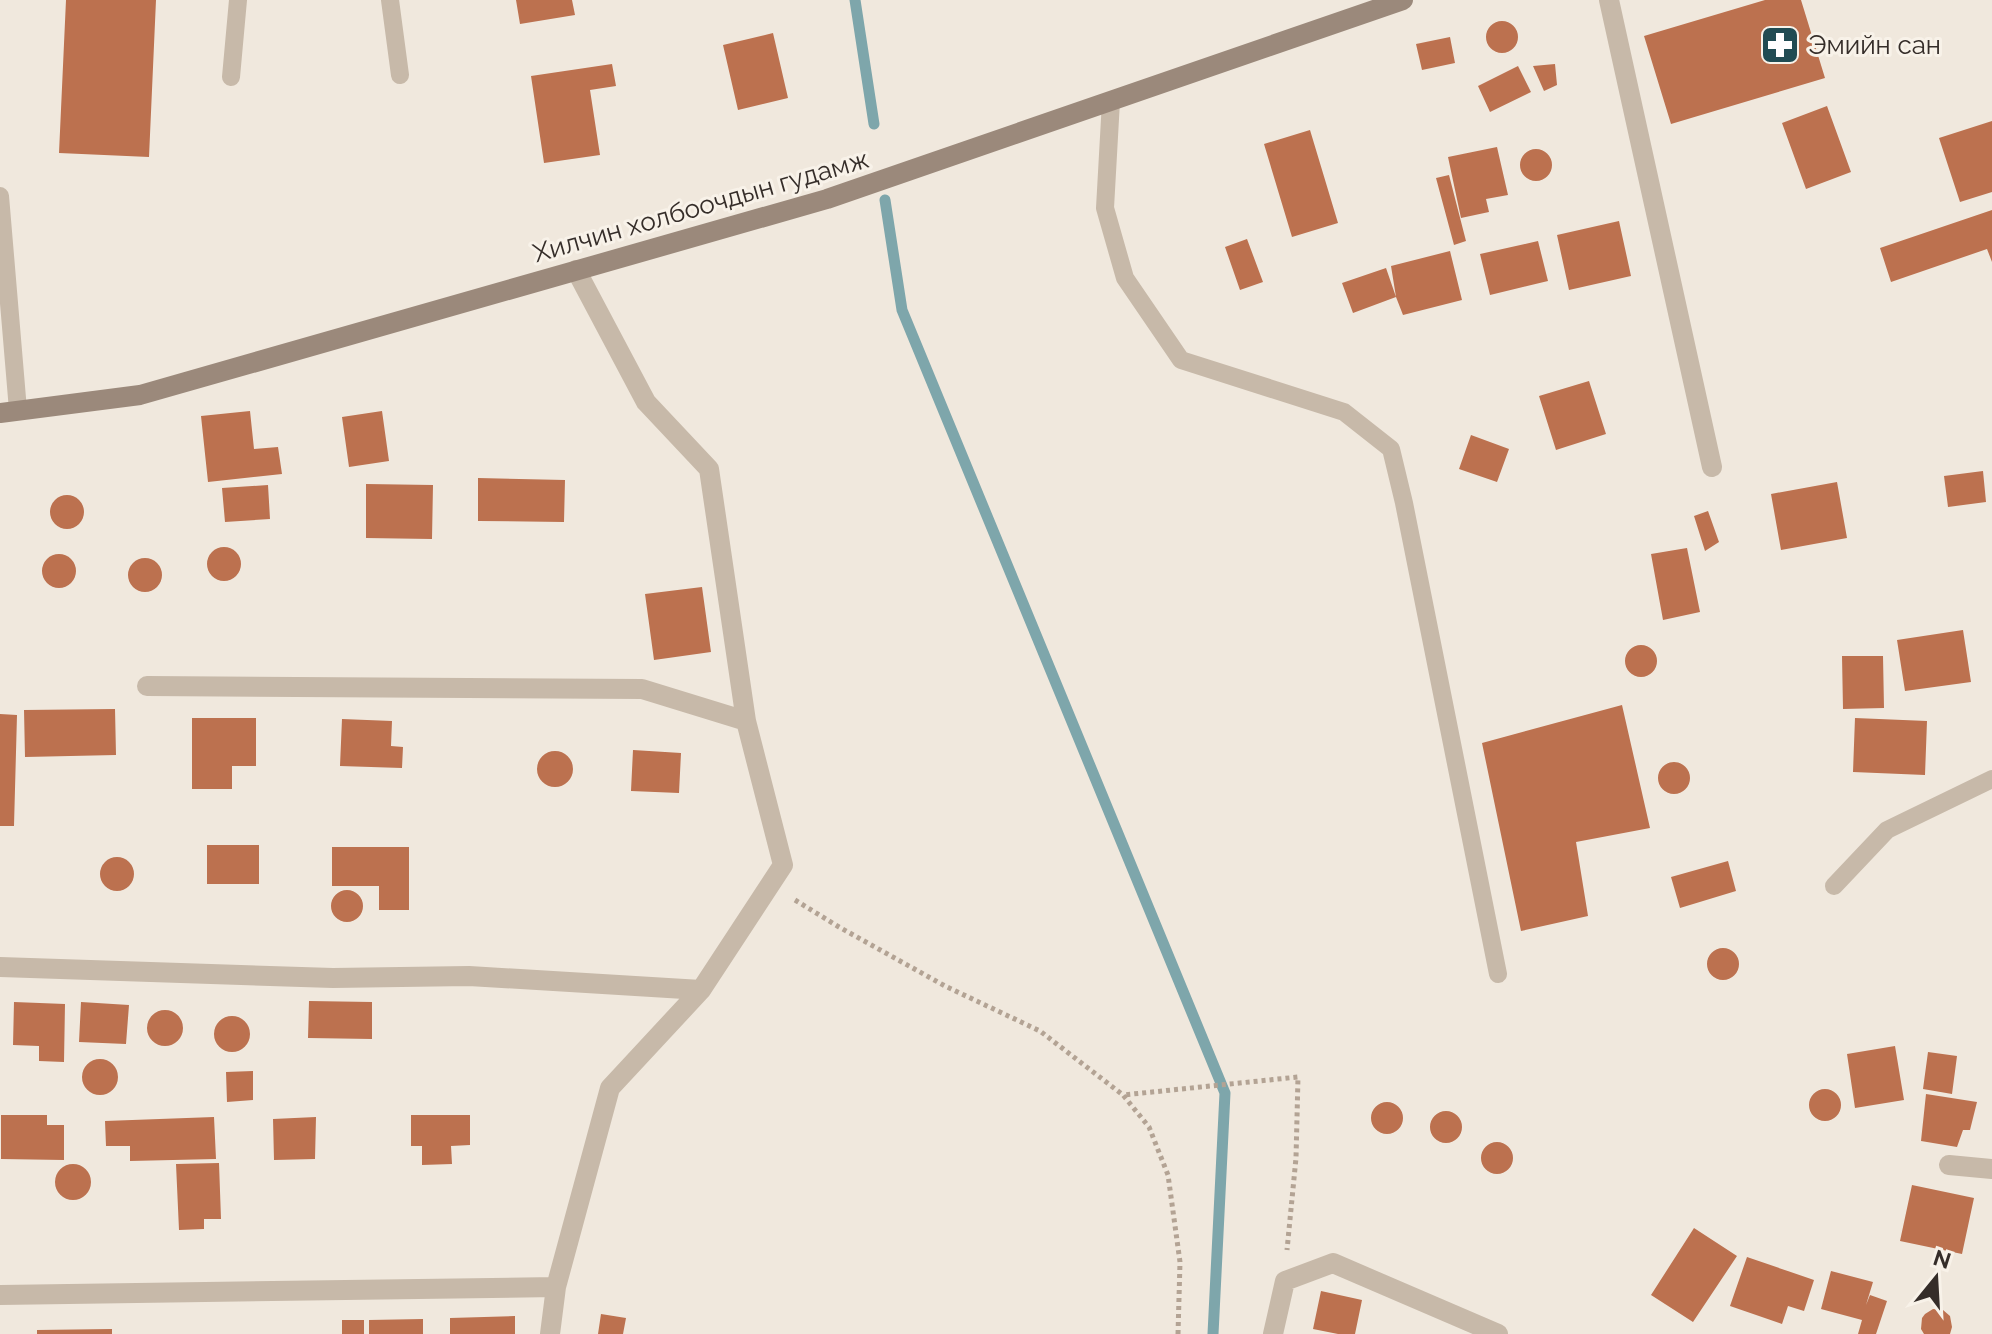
<svg xmlns="http://www.w3.org/2000/svg" width="1992" height="1334" font-family="Raleway,sans-serif">
	<style>
		.lines { fill: none; stroke-linecap: round; stroke-linejoin: round }
		.stream { stroke: #7ea6ab; stroke-width: 11 }
		.building { fill: #bc714f }
		.path { stroke: #b3a394; stroke-width: 5; stroke-dasharray: 4 4; stroke-linecap: butt }
		.service { stroke: #c7b9a9; stroke-width: 18 }
		.minor { stroke: #c7b9a9; stroke-width: 20 }
		.secondary { stroke: #9b897b; stroke-width: 20 }
		.labels { text-anchor: middle; dominant-baseline: central; stroke-width: 6; stroke-linejoin: round; paint-order: stroke }
		.poi-label { font-size: 26px; fill: #352d29; stroke: #f8f2e9; text-anchor: start }
		.street-label { font-size: 26px; fill: #352d29; stroke: #f8f2e9 }
	</style>
	<rect width="100%" height="100%" fill="#f0e8dd"/>
	<g class="lines">
		<path class="stream" d="M855,0L874,124
			M885,200L902,310L1225,1093L1213,1334"/>
	</g>
	<path class="building" d="M66,0H156L149,157L59,153Z
		M516,0H572L575,15L520,24Z
		M1765,0H1801L1825,78L1671,124L1644,36Z
		M1486 37a16 16 0 1 1 32 0a16 16 0 1 1-32 0Z
		M773,33L788,98L738,110L723,45Z
		M1450,37L1455,63L1422,70L1416,44Z
		M612,64L616,86L590,90L600,155L544,163L531,76Z
		M1555,64L1557,85L1544,91L1533,66Z
		M1518,66L1531,92L1490,112L1478,86Z
		M1827,106L1851,172L1806,189L1782,123Z
		M1992,121V192L1960,202L1939,138Z
		M1310,130L1338,223L1292,237L1264,144Z
		M1497,147L1508,195L1486,199L1489,212L1461,218L1448,157Z
		M1520 165a16 16 0 1 1 32 0a16 16 0 1 1-32 0Z
		M1449,175L1466,241L1454,245L1436,178Z
		M1992,210V262L1987,249L1891,282L1880,248Z
		M1619,221L1631,276L1569,290L1557,235Z
		M1247,239L1263,282L1240,290L1225,247Z
		M1538,241L1548,281L1490,295L1480,254Z
		M1450,251L1462,300L1403,315L1396,297L1353,313L1342,283L1386,268L1396,297L1391,266Z
		M1589,381L1606,434L1556,450L1539,396Z
		M250,411L254,449L278,447L282,474L208,482L201,416Z
		M382,411L389,461L349,467L342,417Z
		M1471,435L1509,449L1497,482L1459,469Z
		M1983,471L1986,502L1948,507L1944,476Z
		M478,478L565,480L564,522L478,521Z
		M1837,482L1847,538L1781,550L1771,494Z
		M366,484L433,485L432,539L366,538Z
		M268,485L270,519L225,522L222,488Z
		M50 512a17 17 0 1 1 34 0a17 17 0 1 1-34 0Z
		M1708,511L1719,542L1705,551L1694,516Z
		M207 564a17 17 0 1 1 34 0a17 17 0 1 1-34 0Z
		M1687,548L1700,612L1663,620L1651,554Z
		M42 571a17 17 0 1 1 34 0a17 17 0 1 1-34 0Z
		M128 575a17 17 0 1 1 34 0a17 17 0 1 1-34 0Z
		M702,587L711,652L654,660L645,594Z
		M1963,630L1971,682L1905,691L1897,640Z
		M1625 661a16 16 0 1 1 32 0a16 16 0 1 1-32 0Z
		M1842,656H1883L1884,708L1843,709Z
		M1622,705L1650,828L1576,842L1588,916L1521,931L1482,743Z
		M115,709L116,755L25,757L24,710Z
		M0,714L17,715L14,826H0Z
		M192,718H256V766H232V789H192Z
		M1855,718L1927,721L1925,775L1853,772Z
		M342,719L392,721L391,746L403,747L402,768L340,766Z
		M633,750L681,753L679,793L631,791Z
		M537 769a18 18 0 1 1 36 0a18 18 0 1 1-36 0Z
		M1658 778a16 16 0 1 1 32 0a16 16 0 1 1-32 0Z
		M207,845H259V884H207Z
		M332,847H409V910H379V886H332Z
		M100 874a17 17 0 1 1 34 0a17 17 0 1 1-34 0Z
		M1728,861L1736,891L1680,908L1671,877Z
		M331 906a16 16 0 1 1 32 0a16 16 0 1 1-32 0Z
		M1707 964a16 16 0 1 1 32 0a16 16 0 1 1-32 0Z
		M309,1001L372,1002V1039L308,1038Z
		M14,1002L65,1004L64,1062L39,1061V1046L13,1045Z
		M81,1002L129,1005L126,1044L79,1042Z
		M147 1028a18 18 0 1 1 36 0a18 18 0 1 1-36 0Z
		M214 1034a18 18 0 1 1 36 0a18 18 0 1 1-36 0Z
		M1895,1046L1904,1100L1855,1108L1847,1054Z
		M1928,1052L1957,1056L1952,1094L1923,1089Z
		M82 1077a18 18 0 1 1 36 0a18 18 0 1 1-36 0Z
		M253,1071V1100L227,1102L226,1072Z
		M1809 1105a16 16 0 1 1 32 0a16 16 0 1 1-32 0Z
		M1926,1094L1977,1102L1970,1130H1963L1957,1147L1921,1141Z
		M1371 1118a16 16 0 1 1 32 0a16 16 0 1 1-32 0Z
		M1430 1127a16 16 0 1 1 32 0a16 16 0 1 1-32 0Z
		M1,1115H47V1125H64V1160L1,1159Z
		M411,1115H470V1145L451,1146L452,1164L422,1165V1146H411Z
		M214,1117L216,1159L130,1161V1146H106L105,1121Z
		M316,1117L315,1159L274,1160L273,1119Z
		M1481 1158a16 16 0 1 1 32 0a16 16 0 1 1-32 0Z
		M219,1163L221,1219H204V1229L179,1230L176,1164Z
		M55 1182a18 18 0 1 1 36 0a18 18 0 1 1-36 0Z
		M1912,1185L1974,1198L1962,1254L1900,1241Z
		M1694,1228L1737,1256L1693,1322L1651,1295Z
		M1747,1257L1814,1280L1804,1311L1788,1306L1782,1324L1730,1306Z
		M1831,1271L1873,1282L1866,1305L1870,1295L1887,1301L1876,1334H1858L1862,1320L1821,1309Z
		M1321,1291L1362,1300L1355,1334H1338L1313,1329Z
		M1933,1309L1943,1310L1950,1316L1952,1327L1950,1334H1924L1921,1329L1922,1318L1925,1314Z
		M601,1314L626,1318L623,1334H598Z
		M515,1316V1334H450V1318Z
		M423,1319V1334H369V1320Z
		M342,1320H364V1334H342Z
		M112,1329V1334H37V1330Z"/>
	<g class="lines">
		<path class="path" d="M795,900L839,927L945,986L1040,1031L1123,1095
			M1178,1334L1180,1262L1168,1175L1149,1127L1123,1095L1298,1077L1296,1158L1287,1250"/>
		<path class="service" d="M390,0L400,75
			M231,77L238,0
			M1111,101L1105,208L1125,278L1181,360L1344,412L1391,449L1404,503L1498,974
			M0,196L18,410
			M1834,886L1887,830L1992,779"/>
		<path class="minor" d="M1609,0L1712,467
			M147,686L642,689L746,721
			M0,967L333,978L469,976L701,990
			M1949,1165L1992,1169
			M0,1295L556,1287
			M550,1334L556,1287L610,1088L701,990L783,865L746,721L709,469L646,402L576,270
			M1273,1334L1285,1281L1333,1263L1498,1334"/>
		<path class="secondary" d="M0,413L140,395L827,199L1403,0"/>
	</g>
	<defs>
		<symbol id="pharmacy-square" viewBox="-11 -11 22 22"><rect x="-9" y="-9" width="18" height="18" rx="4" fill="#214c53" stroke="#f8f2e9"/><path d="M-2-6h4v4h4v4h-4v4h-4v-4h-4v-4h4Z" fill="#fff"/></symbol>
	</defs>
	<g fill-rule="evenodd">
		<use href="#pharmacy-square" x="1758" y="23" width="44" height="44"/>
	</g>
	<g class="labels">
		<g class="poi-label">
			<text x="1808" y="45">Эмийн сан</text>
		</g>
		<g class="street-label">
			<text transform="translate(701 206) rotate(-16)">Хилчин холбоочдын гудамж</text>
		</g>
	</g>
	<g transform="translate(1936 1278) rotate(18)" stroke="#f8f2e9" stroke-width="6" paint-order="stroke">
	<path d="M0-6L14 30L0 20L-14 30Z" fill="#352d29"/>
	<text y="-12" font-size="22" font-weight="bold" text-anchor="middle" fill="#352d29">N</text>
	</g>
</svg>
